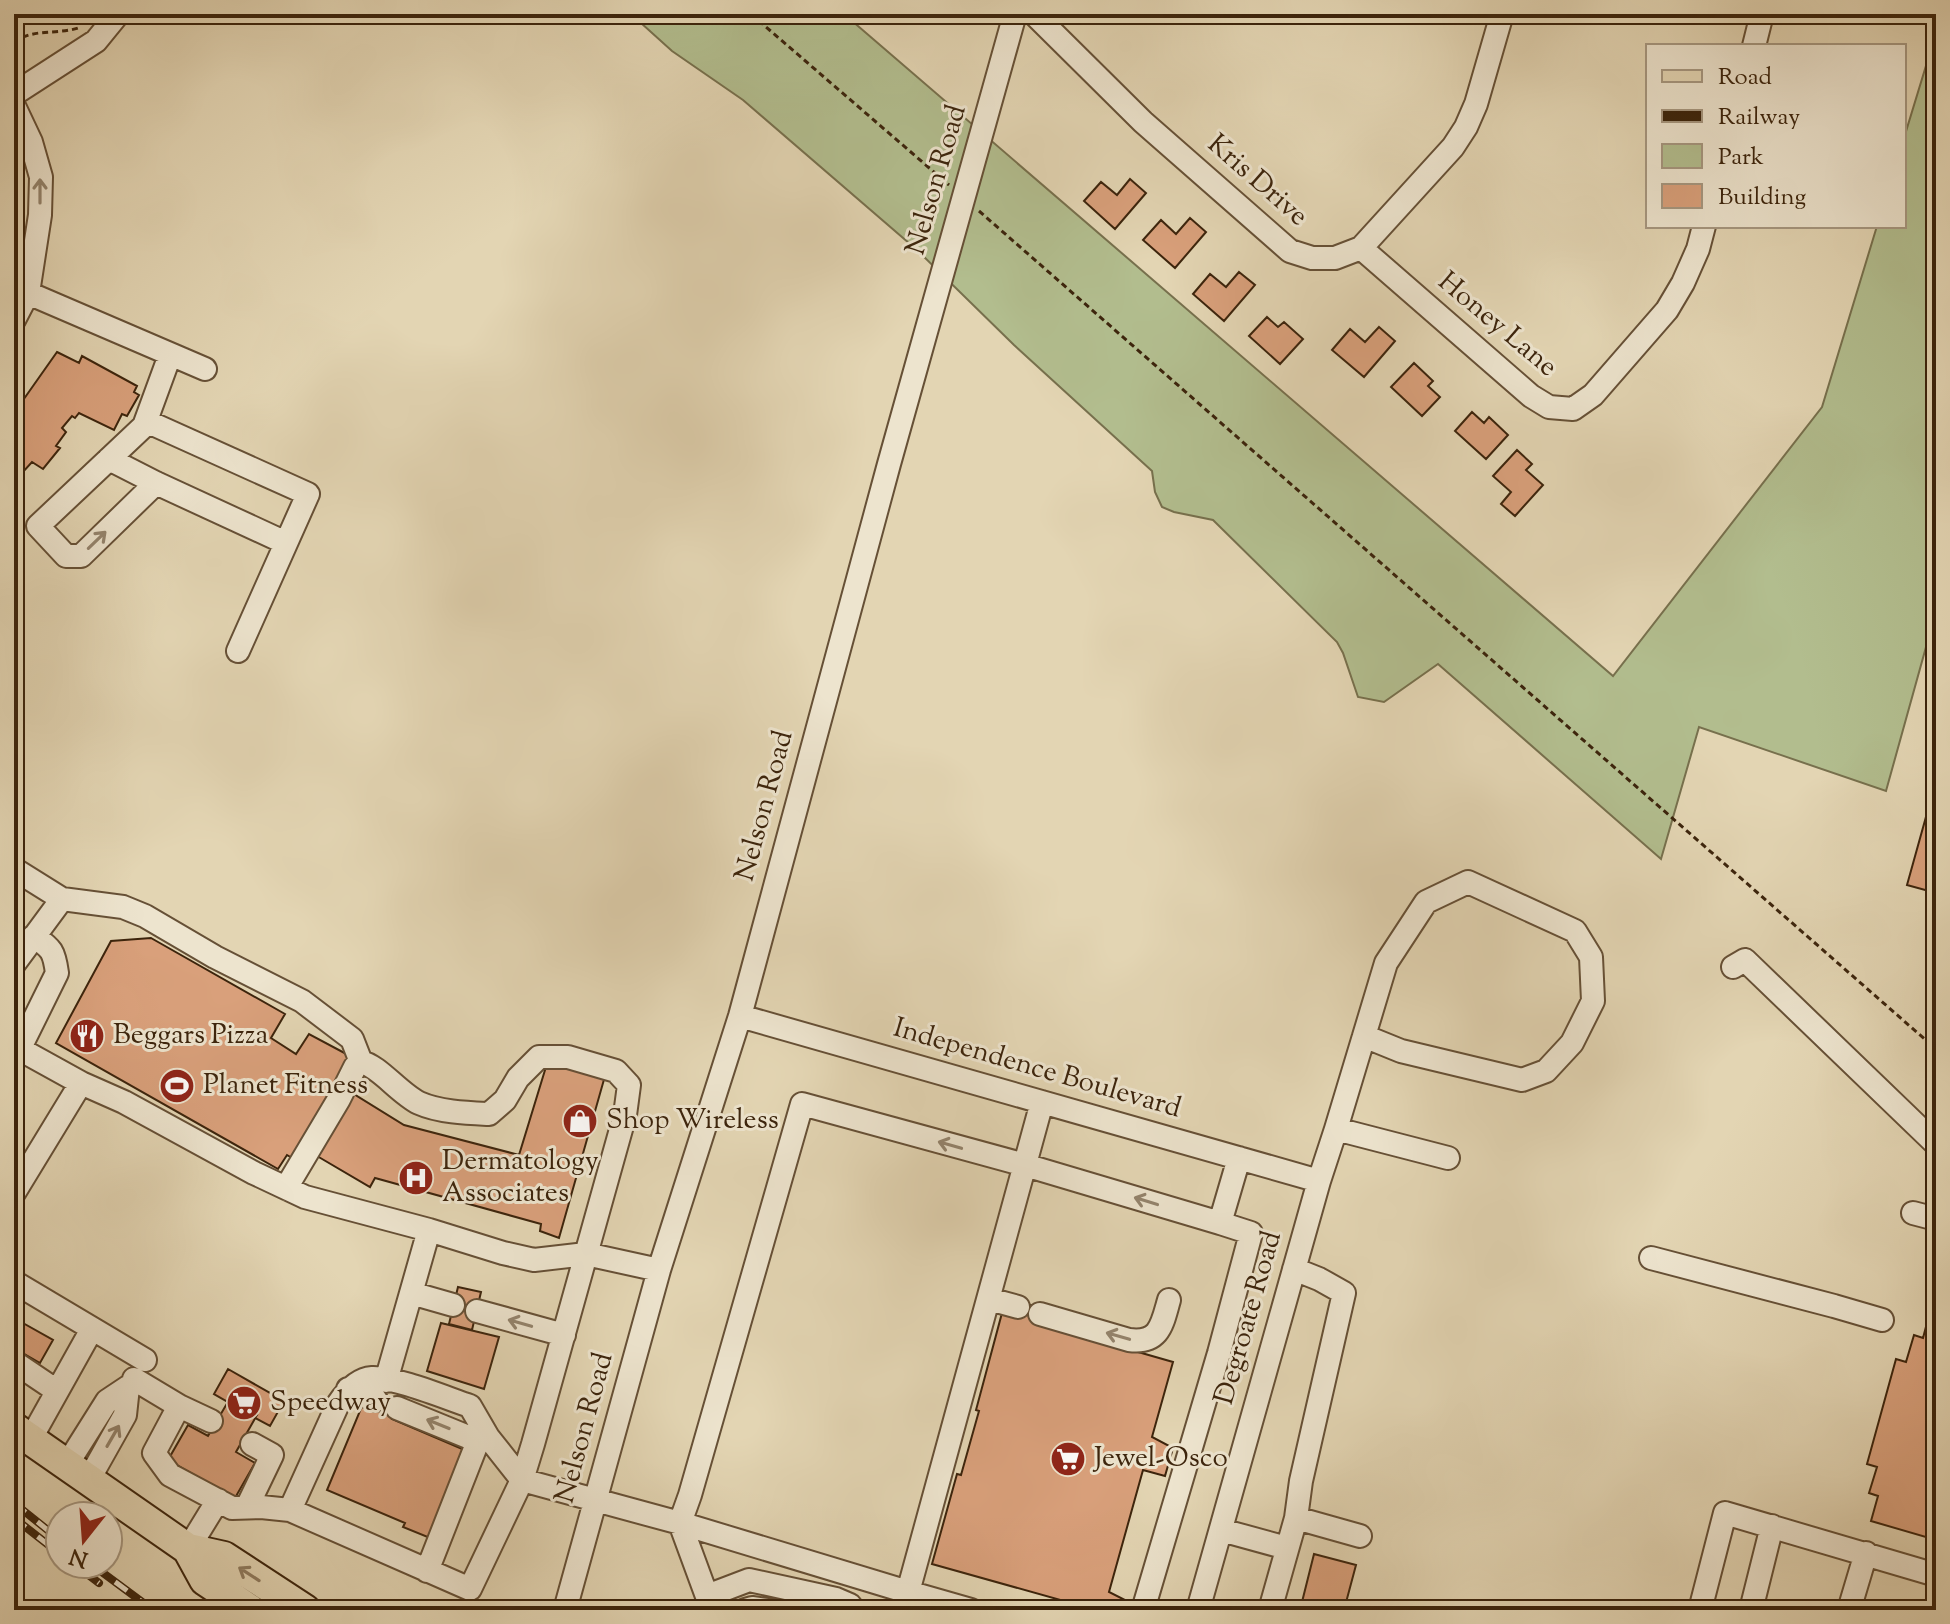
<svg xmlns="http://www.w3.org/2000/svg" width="1950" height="1624" font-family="'Sorts Mill Goudy',serif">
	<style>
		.green { fill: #b2bd8e; stroke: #77704d; stroke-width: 2 }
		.building { fill: #d9a07b; stroke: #3c240c; stroke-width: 2 }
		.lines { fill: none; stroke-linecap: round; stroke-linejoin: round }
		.minor-casing { stroke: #665036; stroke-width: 26 }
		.major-casing { stroke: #3c240c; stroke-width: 34 }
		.path { stroke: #3c240c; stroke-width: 3; stroke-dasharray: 6 4; stroke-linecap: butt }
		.minor { stroke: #ede4ce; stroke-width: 22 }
		.major { stroke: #e3d5b3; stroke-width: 30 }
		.rail-casing { stroke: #3c240c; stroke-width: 8 }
		.rail { stroke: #ede4ce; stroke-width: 5; stroke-dasharray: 15; stroke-linecap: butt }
		.oneway { stroke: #94846d }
		.oneway2 { stroke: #907c60 }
		.labels { text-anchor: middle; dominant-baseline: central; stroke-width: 6; stroke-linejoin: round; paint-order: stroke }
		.street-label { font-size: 28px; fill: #3c240c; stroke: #ede4ce }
		.poi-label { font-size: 28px; fill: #3c240c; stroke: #ede4ce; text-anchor: start }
	</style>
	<rect width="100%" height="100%" fill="#e3d5b3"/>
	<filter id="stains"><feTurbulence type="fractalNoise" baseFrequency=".0025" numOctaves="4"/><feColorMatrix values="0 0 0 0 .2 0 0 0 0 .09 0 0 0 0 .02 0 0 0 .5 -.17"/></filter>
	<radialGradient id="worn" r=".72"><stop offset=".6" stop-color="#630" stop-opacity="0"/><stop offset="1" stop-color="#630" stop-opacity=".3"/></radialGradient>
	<path class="green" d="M631,14H844L1613,676L1822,407L1877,226H1904V138L1936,33V611L1886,791L1699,727L1661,859L1438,664L1384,702L1358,697L1343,653L1337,642L1213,520L1174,512L1162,507L1155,492L1152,471L1014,345L917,250L743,100L672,51Z"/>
	<path class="building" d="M1130,179L1146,193L1115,229L1084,201L1101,182L1117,195Z
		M1190,218L1206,232L1175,268L1143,240L1161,220L1176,234Z
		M1239,272L1255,285L1224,321L1193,294L1210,274L1226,287Z
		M1267,317L1278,327L1284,322L1303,339L1280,364L1249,336Z
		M1379,327L1395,341L1364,377L1332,350L1350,329L1365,342Z
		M57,352L79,363L82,356L137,386L134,392L139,395L127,416L122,414L114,430L79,413L75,418L72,416L62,428L66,432L56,446L60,448L43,469L32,462L23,472L19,471L14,477V413Z
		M1414,363L1433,381L1428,386L1440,397L1422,416L1391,387Z
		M1472,412L1484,423L1489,417L1508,435L1486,459L1455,431Z
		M1517,450L1532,464L1526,470L1543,485L1515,516L1501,504L1511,492L1493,476Z
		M1929,806L1936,808V893L1907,885Z
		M151,938L285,1014L271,1038L296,1054L309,1034L352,1057L292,1158L287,1155L278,1169L56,1043L111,941Z
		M549,1057L605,1076L559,1238L540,1231L541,1224L375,1178L370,1187L317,1156L352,1093L404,1125L519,1155Z
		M458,1287L481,1292L472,1330L449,1324Z
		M1019,1302L1041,1308L1037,1323L1173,1362L1152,1437L1173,1448L1165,1476L1143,1470L1109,1592L1129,1602L1127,1610H1096L932,1564L957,1474L961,1475L979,1411L976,1410L1002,1313Z
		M1936,1306V1540L1871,1521L1878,1496L1869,1493L1877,1467L1867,1464L1896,1359L1906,1362L1914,1335L1923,1338L1931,1308L1935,1309Z
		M14,1318L53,1340L40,1363L14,1348Z
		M441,1323L499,1337L484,1389L427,1371Z
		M228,1369L284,1401L270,1426L255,1418L257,1415L229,1400L228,1402L214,1394Z
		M379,1392L400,1402L392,1419L467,1451L430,1538L403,1527L405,1523L327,1490L362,1406Z
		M229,1400L257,1415L236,1452L255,1463L235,1498L168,1460L188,1425L208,1436Z
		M1314,1554L1356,1565L1344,1610H1300Z"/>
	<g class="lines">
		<defs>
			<path id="minor" d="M1034,14L1143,122L1290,251L1312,258H1335L1361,248L1453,147L1466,127L1476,104L1502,14
				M1754,46L1762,14
				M14,94L96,41L118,14
				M14,106L31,142L41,177L40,215L28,293L14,320
				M1361,248L1531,396L1549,407L1573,409L1593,395L1667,310L1683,283L1698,249L1704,226
				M28,293L205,369
				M146,421L308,494L238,651
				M109,459L156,483L286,543
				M156,483L81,556H66L38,526L144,426L170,355
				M14,869L62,899L14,964
				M62,899L123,907L145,916L215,957L302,1001L352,1039L361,1062
				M1733,967L1745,960L1936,1144
				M740,1016L1319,1181
				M14,1046L81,1083
				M19,1050L57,973C54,951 52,949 34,936
				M1336,1129L1386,963L1426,902L1468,882L1575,931L1591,957L1593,1001L1572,1043L1546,1071L1522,1080L1401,1051L1364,1036
				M286,1188L339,1099L355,1067L361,1062C378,1065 400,1094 419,1103C439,1112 467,1113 489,1114L505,1100L518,1078L539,1057H568L616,1071L629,1085L625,1115L533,1444L522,1480
				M14,1193L81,1083L124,1102L254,1173L305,1197L429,1230L503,1253L534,1260L586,1254L659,1270
				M1913,1213L1936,1219
				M1651,1258L1834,1306L1882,1320
				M1294,1269L1319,1279L1344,1293L1301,1481L1296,1518
				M14,1282L145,1360
				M411,1293L453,1305
				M989,1299L1018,1307
				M477,1311L564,1335
				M1040,1314L1129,1340C1160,1344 1162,1324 1169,1300
				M14,1362L57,1391
				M134,1379L179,1406
				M386,1381L429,1230
				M348,1389L376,1400
				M397,1408L478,1441L488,1437L522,1480
				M211,1421L179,1406L154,1453L170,1475L232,1508L261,1507L290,1510
				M488,1437L470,1406C446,1398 396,1377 372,1378C357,1379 346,1392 338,1404L290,1510L470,1589L522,1480L680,1523L908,1592L903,1610
				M30,1440L92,1329
				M66,1466L107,1401L128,1387
				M88,1481L125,1415L128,1387
				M247,1507L272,1455L252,1444
				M1221,1530L1287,1548
				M188,1549L218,1500
				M427,1571L478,1441
				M707,1596L749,1580L836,1599L850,1605L853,1610
				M565,1610L659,1270L740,1016L889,464L1015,14
				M712,1610L680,1523L690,1495L802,1104L1025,1165L1220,1223
				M745,1610L752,1608L767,1610
				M971,1610L908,1592L1042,1102
				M1143,1610L1219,1353L1251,1233L1220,1223L1239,1158
				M1198,1610L1319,1181L1336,1129L1448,1158
				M1270,1610L1296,1518L1360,1536
				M1700,1610L1725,1513L1936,1575
				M1751,1610L1772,1526
				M1849,1610L1866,1553"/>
			<path id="major" d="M14,1428L188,1549L224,1557L305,1610
				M188,1549L205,1580L250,1610"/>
		</defs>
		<use href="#minor" class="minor-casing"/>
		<use href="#major" class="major-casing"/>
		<path class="path" d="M751,14L949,185
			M14,42C34,28 56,35 78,28
			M979,211L1936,1049"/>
		<use href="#minor" class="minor"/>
		<use href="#major" class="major"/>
		<defs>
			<path id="rail" d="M14,1503L60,1540
				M14,1518L60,1554
				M74,1564L99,1583
				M91,1564L153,1610"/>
		</defs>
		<use href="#rail" class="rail-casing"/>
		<use href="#rail" class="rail"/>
	</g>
	<defs><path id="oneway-shaft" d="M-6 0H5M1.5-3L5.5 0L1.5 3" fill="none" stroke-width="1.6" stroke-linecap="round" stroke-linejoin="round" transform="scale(2)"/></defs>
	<g class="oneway">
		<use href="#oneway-shaft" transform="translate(40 191) rotate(-90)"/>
		<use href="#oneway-shaft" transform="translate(97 540) rotate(-44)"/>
		<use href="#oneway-shaft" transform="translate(950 1145) rotate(-164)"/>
		<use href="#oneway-shaft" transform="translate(1146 1201) rotate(-163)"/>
		<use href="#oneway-shaft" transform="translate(520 1323) rotate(-164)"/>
		<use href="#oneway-shaft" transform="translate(1118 1336) rotate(-164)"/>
		<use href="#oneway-shaft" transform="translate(438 1424) rotate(-158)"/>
		<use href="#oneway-shaft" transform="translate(113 1436) rotate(-60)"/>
	</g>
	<use class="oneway2" href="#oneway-shaft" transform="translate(249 1574) rotate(-147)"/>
	<defs>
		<symbol id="restaurant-disc" viewBox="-11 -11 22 22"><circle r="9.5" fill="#8f2418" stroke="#ede4ce"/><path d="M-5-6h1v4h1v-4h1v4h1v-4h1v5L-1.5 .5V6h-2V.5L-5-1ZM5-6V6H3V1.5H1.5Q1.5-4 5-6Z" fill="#fff"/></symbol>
		<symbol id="stadium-disc" viewBox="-11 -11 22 22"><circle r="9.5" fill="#8f2418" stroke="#ede4ce"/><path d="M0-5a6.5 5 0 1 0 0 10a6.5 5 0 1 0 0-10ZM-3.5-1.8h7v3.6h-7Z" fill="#fff"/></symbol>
		<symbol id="shop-disc" viewBox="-11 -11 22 22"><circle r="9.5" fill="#8f2418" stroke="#ede4ce"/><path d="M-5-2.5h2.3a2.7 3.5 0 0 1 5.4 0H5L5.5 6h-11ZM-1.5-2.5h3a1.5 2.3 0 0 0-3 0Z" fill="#fff"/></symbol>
		<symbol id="hospital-disc" viewBox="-11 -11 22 22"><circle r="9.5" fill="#8f2418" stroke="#ede4ce"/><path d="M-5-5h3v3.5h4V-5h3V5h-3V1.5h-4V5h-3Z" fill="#fff"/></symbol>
		<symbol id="supermarket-disc" viewBox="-11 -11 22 22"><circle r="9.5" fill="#8f2418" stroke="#ede4ce"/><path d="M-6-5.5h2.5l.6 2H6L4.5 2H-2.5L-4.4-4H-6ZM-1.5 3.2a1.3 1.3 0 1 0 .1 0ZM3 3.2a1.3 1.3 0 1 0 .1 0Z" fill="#fff"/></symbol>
	</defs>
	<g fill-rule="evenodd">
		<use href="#restaurant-disc" x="67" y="1016" width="40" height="40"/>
		<use href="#stadium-disc" x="157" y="1066" width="40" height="40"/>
		<use href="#shop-disc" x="560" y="1101" width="40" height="40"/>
		<use href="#hospital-disc" x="396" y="1158" width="40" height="40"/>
		<use href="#supermarket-disc" x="224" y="1383" width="40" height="40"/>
		<use href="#supermarket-disc" x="1048" y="1439" width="40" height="40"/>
	</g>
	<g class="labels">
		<g class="street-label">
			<text transform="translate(937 180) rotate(-74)">Nelson Road</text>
			<text transform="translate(1257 181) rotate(41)">Kris Drive</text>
			<text transform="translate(1497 325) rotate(40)">Honey Lane</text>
			<text transform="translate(765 806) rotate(-75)">Nelson Road</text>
			<text transform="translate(1037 1069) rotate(16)">Independence Boulevard</text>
			<text transform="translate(1249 1318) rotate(-74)">Degroate Road</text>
			<text transform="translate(585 1428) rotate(-75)">Nelson Road</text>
		</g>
		<g class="poi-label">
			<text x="113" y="1036">Beggars Pizza</text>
			<text x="203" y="1086">Planet Fitness</text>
			<text x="606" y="1121">Shop Wireless</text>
			<text x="442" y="1162">Dermatology<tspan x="442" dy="32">Associates</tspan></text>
			<text x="270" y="1403">Speedway</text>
			<text x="1094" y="1459">Jewel-Osco</text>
		</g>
	</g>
	<rect width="1950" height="1624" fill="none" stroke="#e3d5b3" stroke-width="48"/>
	<rect x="16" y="16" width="1918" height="1592" fill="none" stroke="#3c240c" stroke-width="4"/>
	<rect x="24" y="24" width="1902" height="1576" fill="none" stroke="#3c240c" stroke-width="2"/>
	<rect x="1646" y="44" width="260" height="184" fill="#ede4ce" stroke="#a69780" stroke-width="2"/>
	<rect x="1662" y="70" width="40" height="12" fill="#e3d5b3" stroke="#a69780" stroke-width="2"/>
	<text x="1718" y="84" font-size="24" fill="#3c240c">Road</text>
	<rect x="1662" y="110" width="40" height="12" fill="#3c240c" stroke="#a69780" stroke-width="2"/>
	<text x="1718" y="124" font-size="24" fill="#3c240c">Railway</text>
	<rect x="1662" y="144" width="40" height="24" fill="#b2bd8e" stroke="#a69780" stroke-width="2"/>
	<text x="1718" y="164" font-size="24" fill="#3c240c">Park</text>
	<rect x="1662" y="184" width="40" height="24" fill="#d9a07b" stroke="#a69780" stroke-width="2"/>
	<text x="1718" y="204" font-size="24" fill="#3c240c">Building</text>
	<g transform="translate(84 1540) rotate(197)"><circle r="38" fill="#ede4ce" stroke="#a69780" stroke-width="2"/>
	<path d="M0-6L14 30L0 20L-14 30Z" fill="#8f2418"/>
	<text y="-12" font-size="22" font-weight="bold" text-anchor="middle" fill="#3c240c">N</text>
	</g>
	<rect width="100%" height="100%" filter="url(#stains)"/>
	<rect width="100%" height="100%" fill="url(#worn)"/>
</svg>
